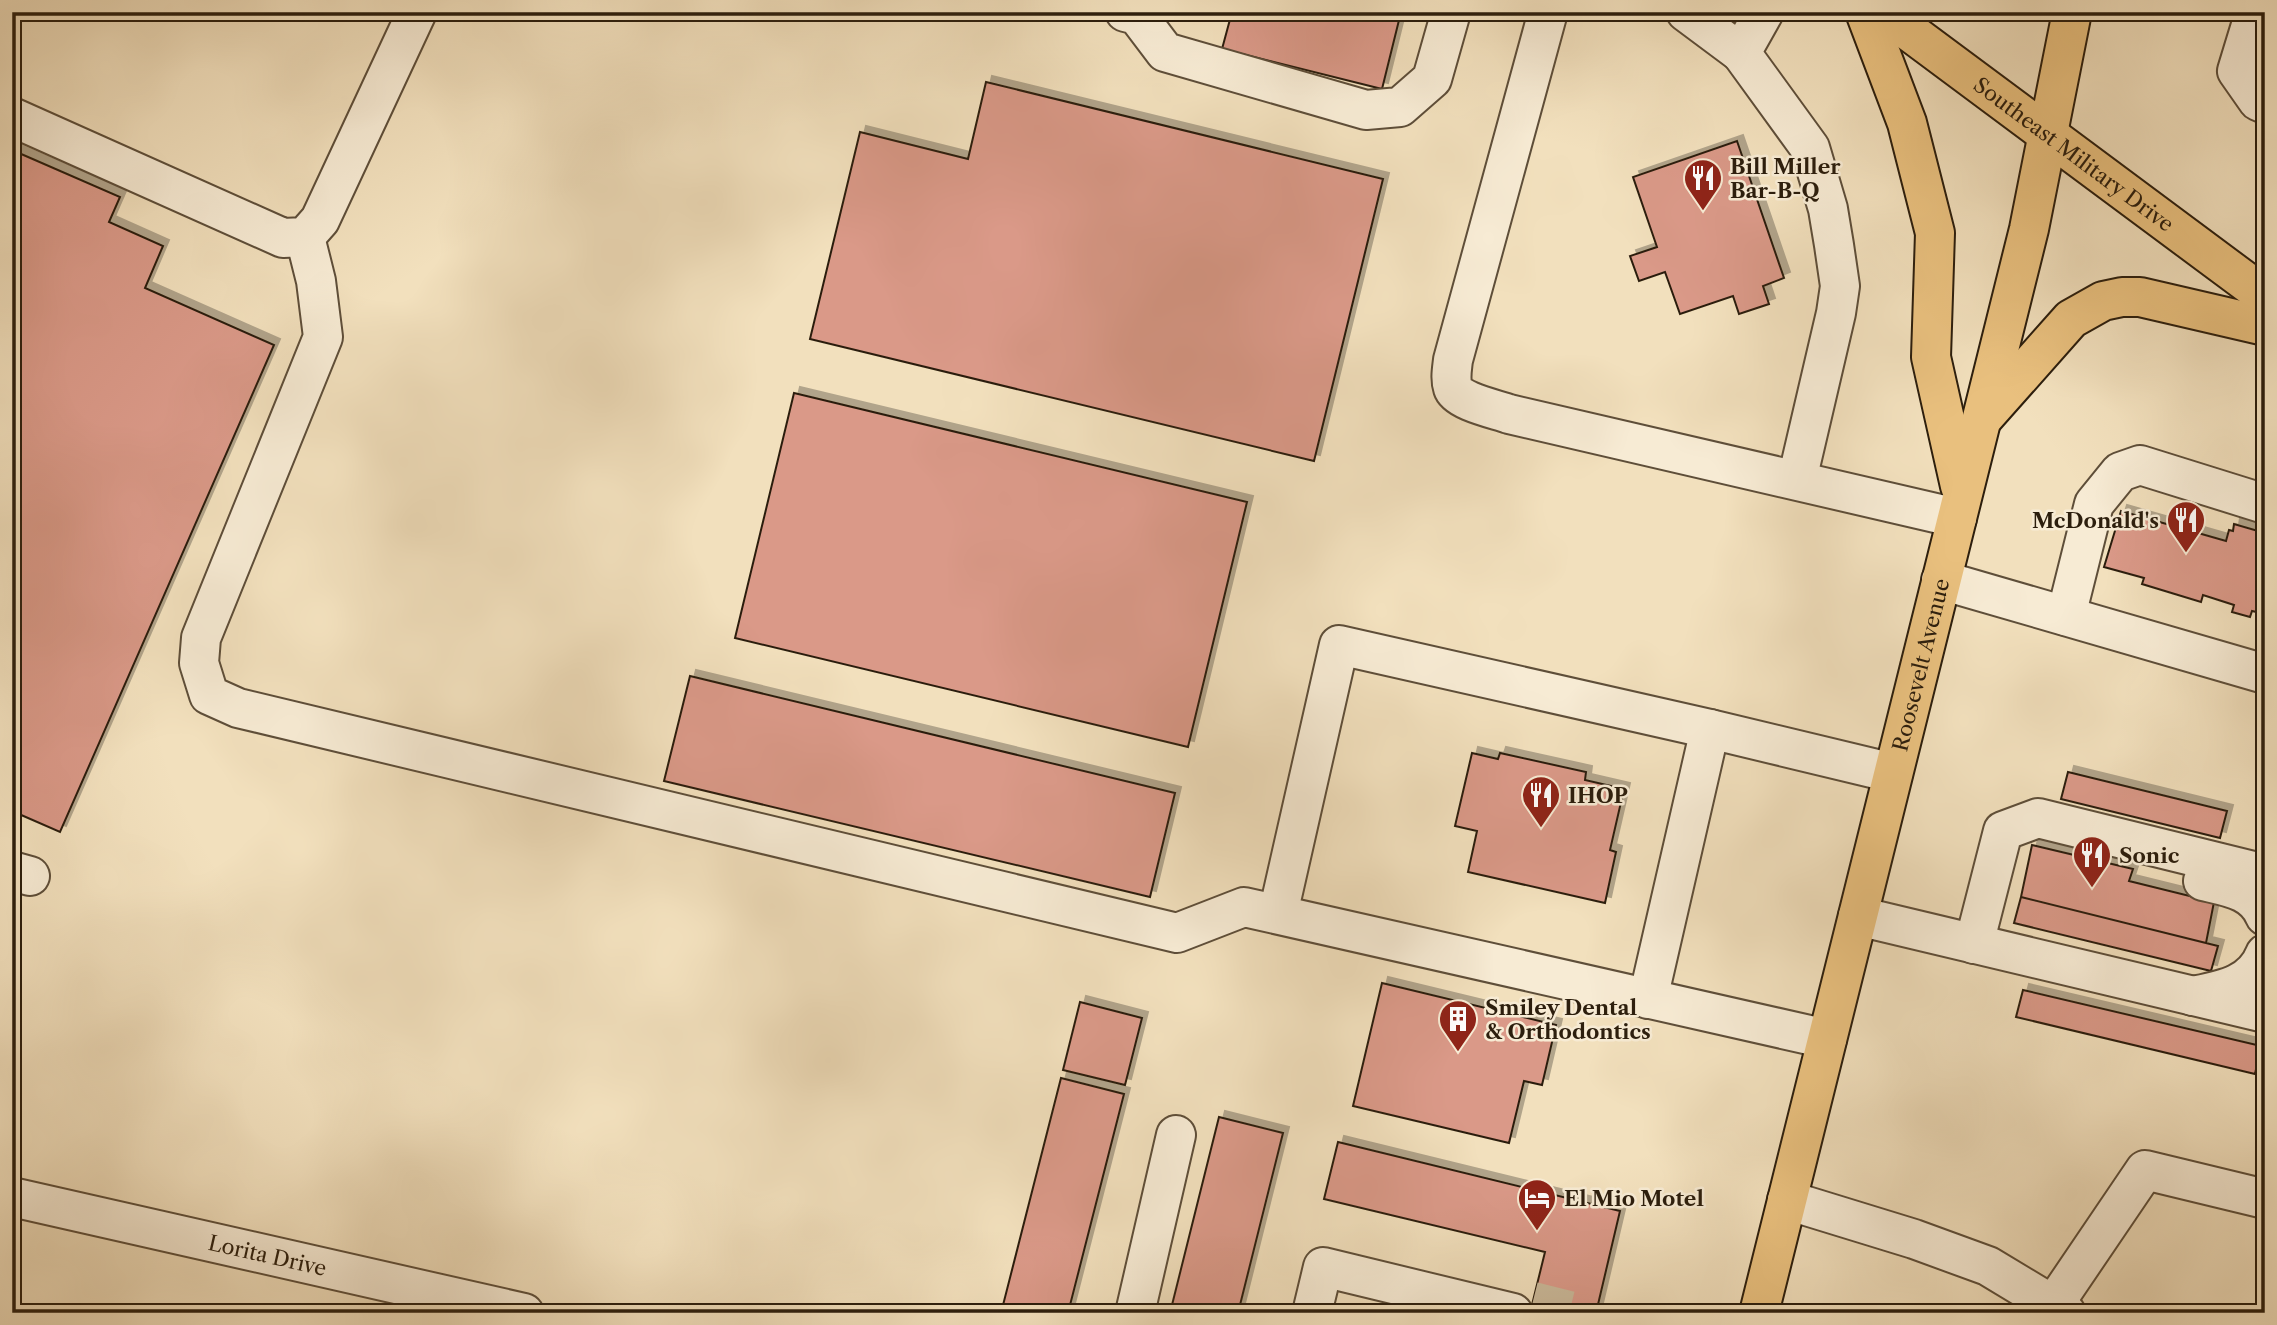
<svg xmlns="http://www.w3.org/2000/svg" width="2277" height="1325" font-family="'Libre Caslon Text',serif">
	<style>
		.building { fill: #da9988; stroke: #2c1e0d; stroke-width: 2; filter: url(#shadow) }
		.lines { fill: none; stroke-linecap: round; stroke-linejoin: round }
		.minor-tunnel { stroke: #cab99a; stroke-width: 38; stroke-dasharray: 38 19; stroke-linecap: butt }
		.minor-casing { stroke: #5e4e39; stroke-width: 42 }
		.major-casing { stroke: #2c1e0d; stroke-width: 42 }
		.minor { stroke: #f7ebd4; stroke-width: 38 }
		.major { stroke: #e9c07e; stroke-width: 38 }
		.labels { text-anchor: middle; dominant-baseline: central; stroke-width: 5; stroke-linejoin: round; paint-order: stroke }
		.street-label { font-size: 21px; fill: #2c1e0d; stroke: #f7ebd4 }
		.poi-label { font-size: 21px; font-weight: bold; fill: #2c1e0d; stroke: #f7ebd4; text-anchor: start }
	</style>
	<defs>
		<filter id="shadow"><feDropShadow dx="6" dy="-6" stdDeviation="0" flood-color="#0004"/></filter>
	</defs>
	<rect width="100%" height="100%" fill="#f2e0bd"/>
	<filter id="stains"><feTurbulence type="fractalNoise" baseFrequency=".00286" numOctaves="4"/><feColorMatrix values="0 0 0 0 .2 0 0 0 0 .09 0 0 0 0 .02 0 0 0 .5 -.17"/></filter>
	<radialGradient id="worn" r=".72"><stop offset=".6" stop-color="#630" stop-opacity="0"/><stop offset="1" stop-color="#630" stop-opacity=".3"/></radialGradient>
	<path class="building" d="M1232,12H1401L1382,89L1222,49Z
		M986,82L1383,179L1314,461L810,339L860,132L968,159Z
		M1737,141L1784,278L1763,286L1769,304L1739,314L1733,296L1680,314L1665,272L1639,281L1630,256L1657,247L1633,177Z
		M12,150L120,197L109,222L163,246L145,288L274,345L60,832L12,811Z
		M794,393L1247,502L1188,747L735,638Z
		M2121,511L2226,541L2229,530L2233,531L2234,524L2265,533V614L2252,611L2250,617L2232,612L2234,605L2203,595L2201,602L2142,584L2144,578L2104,567Z
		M690,676L1175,793L1150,897L664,781Z
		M1472,753L1498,759L1500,753L1586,772L1585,780L1624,789L1610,850L1616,852L1605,903L1468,872L1477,831L1455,826Z
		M2068,772L2227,811L2220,838L2061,799Z
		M2032,845L2133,869L2129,881L2214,902L2206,943L2021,897Z
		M2021,897L2218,946L2211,971L2014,923Z
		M1382,983L1556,1025L1542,1085L1524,1081L1509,1143L1353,1106Z
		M2023,990L2261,1046L2255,1074L2016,1017Z
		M1080,1002L1142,1018L1125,1085L1063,1070Z
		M1061,1078L1124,1094L1068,1313H1001Z
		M1219,1117L1283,1133L1238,1313H1170Z
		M1338,1142L1620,1211L1596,1313H1530L1545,1252L1324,1199Z"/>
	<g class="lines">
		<path class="minor-tunnel" d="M1533,1301L1581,1313"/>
		<defs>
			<g id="minor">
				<path d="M1125,12L1137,15L1165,52L1366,110L1400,107L1432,79L1451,12"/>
				<path d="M1548,12L1453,360C1452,369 1450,379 1453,388C1457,401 1495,409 1509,414L1957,518"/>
				<path d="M1686,12L1741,53"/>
				<path d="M1764,12L1741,53L1810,148L1828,209L1834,245L1840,286L1836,313L1797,480"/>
				<path d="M2255,12L2237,71L2258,101L2265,104"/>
				<path d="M12,117L283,238L305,237L320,220L417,12"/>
				<path d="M305,237L316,281L323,337L201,638L199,663L209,695L238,708L1177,933L1244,907L1827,1039"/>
				<path d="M1941,580L2265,674"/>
				<path d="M2066,616L2094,504L2120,472L2140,465L2265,504"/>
				<path d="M12,871L30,876"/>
				<path d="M2203,881C2228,887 2254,890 2265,916"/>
				<path d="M1278,914L1339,645L1710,729L1893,773"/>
				<path d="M1858,916L2265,1013"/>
				<path d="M1974,944L2003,831L2038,818L2265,874"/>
				<path d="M2193,996C2222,990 2253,985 2265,954"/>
				<path d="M1648,999L1710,729"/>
				<path id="s1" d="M12,1197L524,1313"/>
				<path d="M1787,1200L1914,1239L1988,1266L2066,1313"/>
				<path d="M1135,1313L1176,1135"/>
				<path d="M1312,1313L1323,1267L1513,1313"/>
				<path d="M2048,1313L2145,1170L2265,1199"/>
			</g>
			<g id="major">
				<path d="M1865,12L1907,123L1935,233L1931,357L1960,486"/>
				<path id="s2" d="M1883,12L2265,296"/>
				<path d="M1985,416L2071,319L2103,301L2122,297H2140L2265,326"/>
				<path id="s3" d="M1759,1313L2029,229L2072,12"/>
			</g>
		</defs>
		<use href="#minor" class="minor-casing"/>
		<use href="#major" class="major-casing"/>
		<use href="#minor" class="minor"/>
		<use href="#major" class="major"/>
	</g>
	<defs>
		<symbol id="restaurant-pin" viewBox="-11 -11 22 30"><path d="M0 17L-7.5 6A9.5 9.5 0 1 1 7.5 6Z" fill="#8f2418" stroke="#f7ebd4"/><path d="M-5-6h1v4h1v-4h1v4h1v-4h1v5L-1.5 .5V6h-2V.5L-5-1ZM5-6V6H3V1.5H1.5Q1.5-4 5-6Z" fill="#fff"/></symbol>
		<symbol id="building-pin" viewBox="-11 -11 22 30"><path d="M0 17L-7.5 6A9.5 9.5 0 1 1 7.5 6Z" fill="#8f2418" stroke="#f7ebd4"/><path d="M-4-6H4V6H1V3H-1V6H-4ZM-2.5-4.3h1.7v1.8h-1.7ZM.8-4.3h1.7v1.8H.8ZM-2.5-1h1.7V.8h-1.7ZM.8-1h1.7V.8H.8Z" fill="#fff"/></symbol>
		<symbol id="hotel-pin" viewBox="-11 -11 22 30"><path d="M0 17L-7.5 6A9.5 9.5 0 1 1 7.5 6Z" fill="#8f2418" stroke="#f7ebd4"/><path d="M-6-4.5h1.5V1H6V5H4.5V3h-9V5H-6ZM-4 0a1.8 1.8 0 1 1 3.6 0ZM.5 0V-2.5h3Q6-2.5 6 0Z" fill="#fff"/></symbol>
	</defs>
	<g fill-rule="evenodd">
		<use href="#restaurant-pin" x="1681" y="156" width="44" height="60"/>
		<use href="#restaurant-pin" x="2164" y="498" width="44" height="60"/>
		<use href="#restaurant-pin" x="1519" y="773" width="44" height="60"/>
		<use href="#restaurant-pin" x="2070" y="833" width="44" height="60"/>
		<use href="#building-pin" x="1436" y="997" width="44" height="60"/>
		<use href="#hotel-pin" x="1515" y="1176" width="44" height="60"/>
	</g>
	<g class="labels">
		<g class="street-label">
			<text stroke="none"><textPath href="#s2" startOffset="238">Southeast Military Drive</textPath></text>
			<text stroke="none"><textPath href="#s3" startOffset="668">Roosevelt Avenue</textPath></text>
			<text stroke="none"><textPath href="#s1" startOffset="262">Lorita Drive</textPath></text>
		</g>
		<g class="poi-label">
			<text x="1730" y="166">Bill Miller<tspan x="1730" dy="24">Bar-B-Q</tspan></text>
			<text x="2159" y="520" text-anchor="end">McDonald's</text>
			<text x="1568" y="795">IHOP</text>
			<text x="2119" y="855">Sonic</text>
			<text x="1485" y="1007">Smiley Dental<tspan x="1485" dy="24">&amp; Orthodontics</tspan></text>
			<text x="1564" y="1198">El Mio Motel</text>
		</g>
	</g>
	<rect width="2277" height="1325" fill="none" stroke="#f2e0bd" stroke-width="42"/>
	<rect x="14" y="14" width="2249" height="1297" fill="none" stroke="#2c1e0d" stroke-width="3.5"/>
	<rect x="21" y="21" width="2235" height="1283" fill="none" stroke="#2c1e0d" stroke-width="2"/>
	<rect width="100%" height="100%" filter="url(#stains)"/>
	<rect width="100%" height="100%" fill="url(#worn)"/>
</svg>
